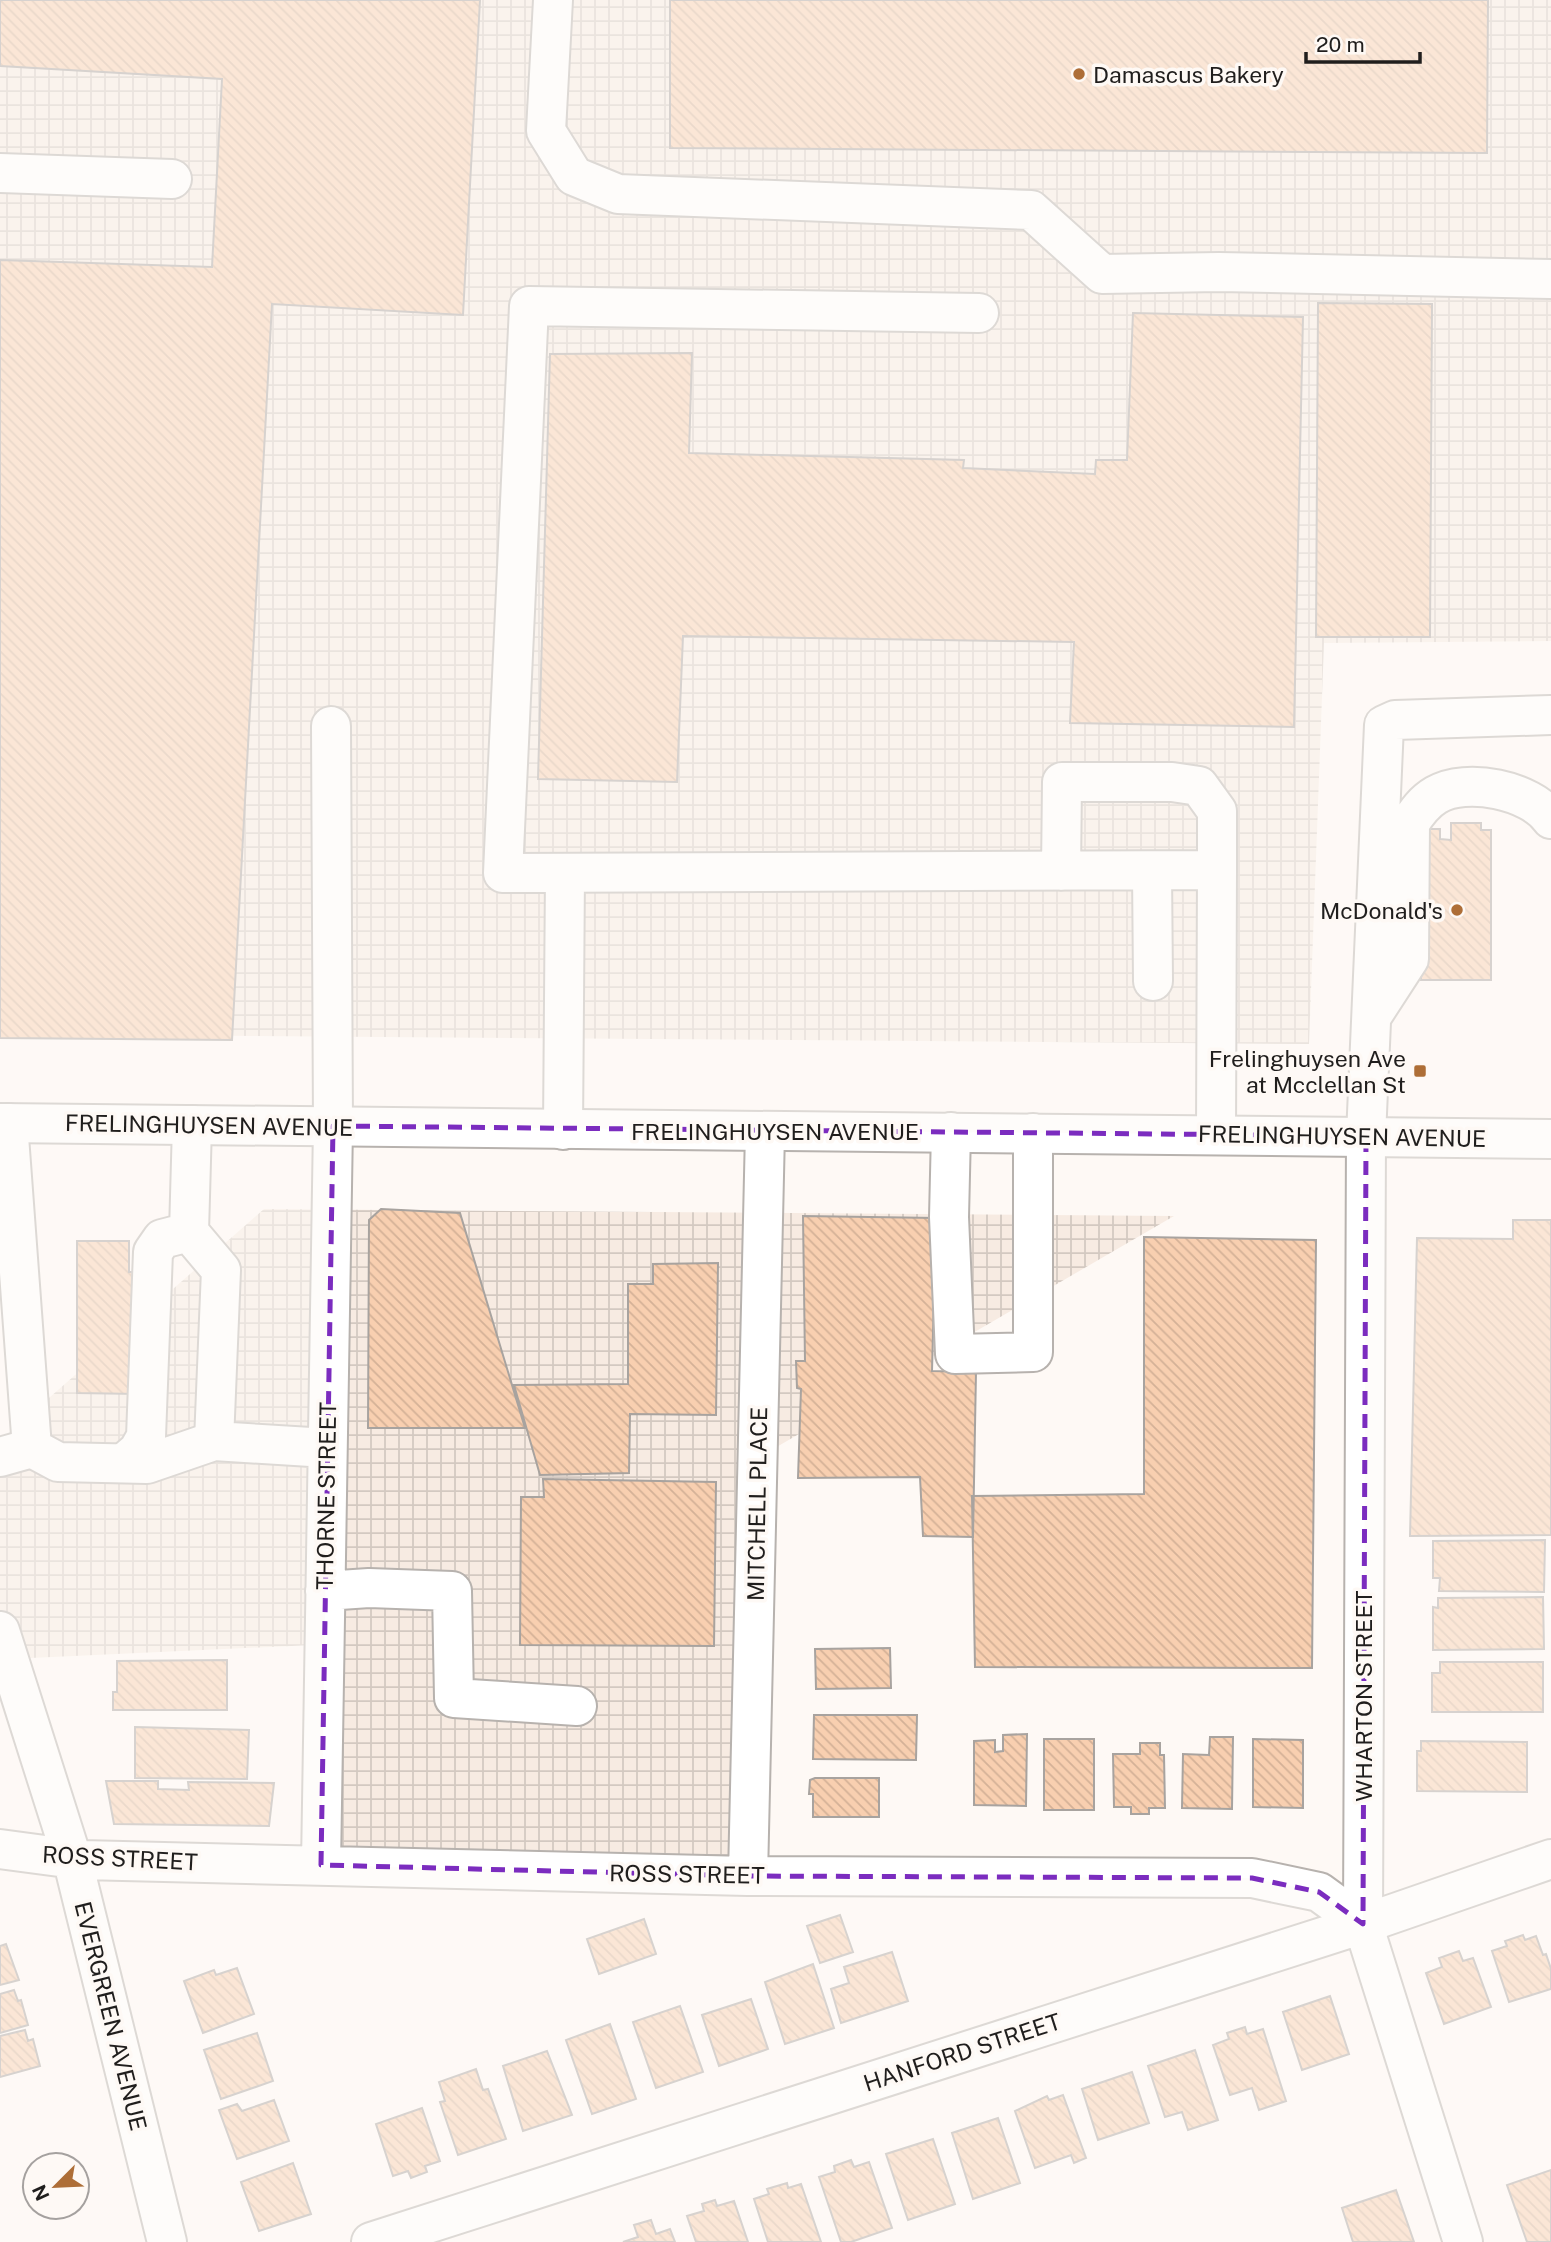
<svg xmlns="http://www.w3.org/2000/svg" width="1551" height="2242" font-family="'Public Sans',sans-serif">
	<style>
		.industrial { fill: url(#industrial-grid) }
		.building { fill: url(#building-back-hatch); stroke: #a8a39f; stroke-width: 2 }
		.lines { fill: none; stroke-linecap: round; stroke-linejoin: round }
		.minor-casing { stroke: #b7b2ae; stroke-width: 42 }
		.major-casing { stroke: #b7b2ae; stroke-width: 42 }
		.minor { stroke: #fff; stroke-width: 38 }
		.major { stroke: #fff; stroke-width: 38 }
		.marked { fill: none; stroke: #7b2cbf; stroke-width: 5; stroke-dasharray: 14 9; stroke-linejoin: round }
		.poi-dot { fill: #ae6e37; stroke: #fef9f5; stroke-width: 2.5 }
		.labels { text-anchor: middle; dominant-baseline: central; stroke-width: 7; stroke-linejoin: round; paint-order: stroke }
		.poi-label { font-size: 23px; fill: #201e1d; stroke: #fef9f5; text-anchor: end }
		.street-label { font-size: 23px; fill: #201e1d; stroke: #fef9f5 }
	</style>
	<defs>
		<pattern id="industrial-grid" width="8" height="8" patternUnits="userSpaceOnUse" patternTransform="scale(1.75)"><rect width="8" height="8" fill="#f7ebe2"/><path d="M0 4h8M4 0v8" fill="none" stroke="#d3c9c1"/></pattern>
		<pattern id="building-back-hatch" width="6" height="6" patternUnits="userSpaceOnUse" patternTransform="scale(1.75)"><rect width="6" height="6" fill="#f8cfb0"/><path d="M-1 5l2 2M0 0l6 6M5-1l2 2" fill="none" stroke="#d4b197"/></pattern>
	</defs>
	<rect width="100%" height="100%" fill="#fef9f5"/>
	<path class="industrial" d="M0,0H1551V641L1324,643L1309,1044L0,1034Z
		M264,1209L1174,1216L761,1456V1882L329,1861L334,1644L9,1659L0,1627V1441Z"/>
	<path class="building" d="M0,0H480L463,315L272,304L232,1040L0,1038V260L212,267L222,79L0,66Z
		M670,0H1488L1487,153L670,148Z
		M1318,303L1432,304L1430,637H1316Z
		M1133,313L1303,317L1294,727L1070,723L1074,642L683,636L677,782L538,779L550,354L692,353L689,453L964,460L963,468L1095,474L1096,460H1127Z
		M1451,823H1481V830H1491V980H1421V829H1440V839L1451,840Z
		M381,1209L460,1213L525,1428H368L369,1220Z
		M803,1216L936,1218L932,1371L976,1372L973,1537L923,1536L920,1477L798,1478L801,1389L797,1388L796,1361H805Z
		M1513,1220H1551V1535L1410,1536L1417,1238L1513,1239Z
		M1144,1237L1316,1240L1312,1668L975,1667L972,1496L1144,1494Z
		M77,1241H129V1272H140L139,1394L77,1393Z
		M718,1263L716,1415L630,1414L629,1473L540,1475L514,1385L628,1384V1284H653V1264Z
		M543,1479L716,1482L714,1646L520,1645L521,1497H544Z
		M1545,1540L1544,1592L1439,1591L1440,1578H1433V1541Z
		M1543,1597L1544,1649L1433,1650V1607L1438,1608V1598Z
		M890,1648L891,1688L816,1689L815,1649Z
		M227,1660V1710H113V1692H117V1661Z
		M1440,1662H1543V1712H1432V1673H1440Z
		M814,1715H917L916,1760L813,1759Z
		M135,1727L249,1730L247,1779L135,1778Z
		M1027,1734L1026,1806L974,1805V1741L995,1740V1752L1003,1751V1735Z
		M1210,1737H1233L1232,1809L1182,1808L1183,1754L1209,1755Z
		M1044,1739H1094V1810H1044Z
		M1253,1739L1303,1740V1808L1253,1807Z
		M1421,1741L1527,1742V1792L1417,1791V1751H1421Z
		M1140,1743H1160V1755H1164L1165,1808H1149V1814H1131V1807H1114L1113,1754H1140Z
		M815,1778H879V1817H813V1794H809L810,1780Z
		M106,1781H158V1789L189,1790L188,1782L274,1783L269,1826L114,1824Z
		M840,1915L853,1952L820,1963L807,1926Z
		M644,1919L656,1954L599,1974L587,1939Z
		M1523,1935L1525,1940L1536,1936L1543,1955L1546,1954L1551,1969V1989L1509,2002L1492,1951L1507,1946L1505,1941Z
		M6,1944L19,1980L0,1985V1946Z
		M1459,1951L1463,1961L1473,1958L1491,2007L1444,2024L1426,1973L1442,1967L1439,1958Z
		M892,1952L908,2001L841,2023L831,1989L849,1983L844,1967Z
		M813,1964L834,2028L785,2044L765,1982Z
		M237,1968L254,2014L203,2033L184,1981L214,1970L216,1975Z
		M14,1990L18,2001L21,2000L28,2025L0,2033V1994Z
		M1330,1996L1349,2054L1302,2070L1283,2012Z
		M751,1999L768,2049L719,2066L702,2015Z
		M680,2006L703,2072L656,2088L633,2022Z
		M610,2024L636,2099L592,2114L566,2040Z
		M1245,2027L1247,2034L1263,2029L1286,2101L1259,2110L1252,2088L1230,2095L1213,2045L1229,2039L1227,2033Z
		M25,2030L28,2041L33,2039L40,2066L0,2077V2036Z
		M257,2033L273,2081L221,2099L204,2050Z
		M1195,2050L1218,2120L1188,2130L1182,2112L1165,2117L1148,2066Z
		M547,2051L572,2115L523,2131L503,2066Z
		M476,2069L483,2090L488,2089L506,2139L458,2155L440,2102L445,2101L439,2082Z
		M1132,2072L1149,2123L1098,2140L1082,2089Z
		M1063,2095L1086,2158L1074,2163L1071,2155L1035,2168L1015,2111L1047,2096L1049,2100Z
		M274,2100L289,2141L237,2159L219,2110L237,2104L242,2111Z
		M422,2108L440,2161L425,2166L427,2172L411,2178L408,2171L393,2176L376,2124Z
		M998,2118L1020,2183L973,2199L952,2133Z
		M933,2139L955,2204L908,2220L886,2154Z
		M851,2160L854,2167L869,2162L892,2228L851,2242H841L819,2177L835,2172L834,2166Z
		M293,2163L311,2214L259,2231L241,2182Z
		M1551,2170V2242H1527L1507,2185Z
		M787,2183L788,2188L801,2184L821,2242H768L754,2199L769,2194L767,2189Z
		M1396,2190L1414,2242H1353L1342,2208Z
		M715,2200L717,2206L734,2201L748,2242H696L687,2216L704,2211L702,2204Z
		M651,2220L656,2234L670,2229L675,2242H623L638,2237L634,2225Z"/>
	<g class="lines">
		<defs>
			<path id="minor" d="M553,0L546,131L574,176L618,194L1031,210L1102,274L1219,272L1551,279
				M0,173L172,179
				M979,313L529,306L503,873L1217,870L1216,1134
				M1061,871L1062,782H1172L1199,786L1217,811V870
				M1152,871L1153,981
				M1372,1016L1409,959L1410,823C1417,812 1424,802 1436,795C1466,777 1531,790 1551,819
				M192,1125L189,1232L221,1270L214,1441
				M563,1130L565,873
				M951,1132L949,1217L955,1354L1033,1352V1133
				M32,1448L58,1462L147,1464L214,1441L327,1448
				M0,1457L32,1448L8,1123
				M124,1463L138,1451L146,1437L153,1252L162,1239L189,1232
				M325,1591L369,1588L452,1591L454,1698L577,1706
				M0,1631L72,1858L167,2242
				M0,1849L82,1860L748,1876L1252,1878L1319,1892L1363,1924
				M321,1865L333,1126L331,726
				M748,1876L765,1132
				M371,2242L1363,1924L1551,1859
				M1463,2242L1363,1924L1366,1136L1384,725L1395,720L1551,715"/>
			<path id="major" d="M0,1123L1551,1139"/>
		</defs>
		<use href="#minor" class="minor-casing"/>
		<use href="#major" class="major-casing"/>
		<use href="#minor" class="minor"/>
		<use href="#major" class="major"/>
	</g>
	<path d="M0 0H1551V2242H0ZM333,1126L1366,1136L1363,1924L1319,1892L1252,1878L748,1876L321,1865Z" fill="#fef9f5" fill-opacity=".55" fill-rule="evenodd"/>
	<path class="marked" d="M333,1126L1366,1136L1363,1924L1319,1892L1252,1878L748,1876L321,1865Z"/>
	<g class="poi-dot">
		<circle cx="1079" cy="74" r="7"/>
		<circle cx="1457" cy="910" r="7"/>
		<rect x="1413" y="1064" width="14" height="14" rx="3.5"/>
	</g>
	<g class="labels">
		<g class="poi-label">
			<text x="1093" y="74" text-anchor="start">Damascus Bakery</text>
			<text x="1443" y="910">McDonald's</text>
			<text x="1406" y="1058">Frelinghuysen Ave<tspan x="1406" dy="26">at Mcclellan St</tspan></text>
		</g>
		<g class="street-label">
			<text transform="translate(209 1125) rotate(1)">FRELINGHUYSEN AVENUE</text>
			<text x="775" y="1131">FRELINGHUYSEN AVENUE</text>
			<text transform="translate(1342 1136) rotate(1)">FRELINGHUYSEN AVENUE</text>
			<text transform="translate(326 1496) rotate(-89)">THORNE STREET</text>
			<text transform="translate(757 1504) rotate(-89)">MITCHELL PLACE</text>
			<text transform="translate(1363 1696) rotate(-90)">WHARTON STREET</text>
			<text transform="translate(120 1858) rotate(3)">ROSS STREET</text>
			<text transform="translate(687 1874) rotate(1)">ROSS STREET</text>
			<text transform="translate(111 2016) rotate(76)">EVERGREEN AVENUE</text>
			<text transform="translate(962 2052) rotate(-18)">HANFORD STREET</text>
		</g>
	</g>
	<g transform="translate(56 2186) rotate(246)"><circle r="33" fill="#fef9f5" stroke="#a5a19f" stroke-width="2"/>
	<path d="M0-5L12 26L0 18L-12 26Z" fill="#ae6e37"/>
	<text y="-10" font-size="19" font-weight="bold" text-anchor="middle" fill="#201e1d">N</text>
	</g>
	<path d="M1306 52v10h114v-10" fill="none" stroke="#201e1d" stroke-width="3.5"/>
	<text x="1316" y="52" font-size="21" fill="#201e1d" stroke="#fef9f5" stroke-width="5" paint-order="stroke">20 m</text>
</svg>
